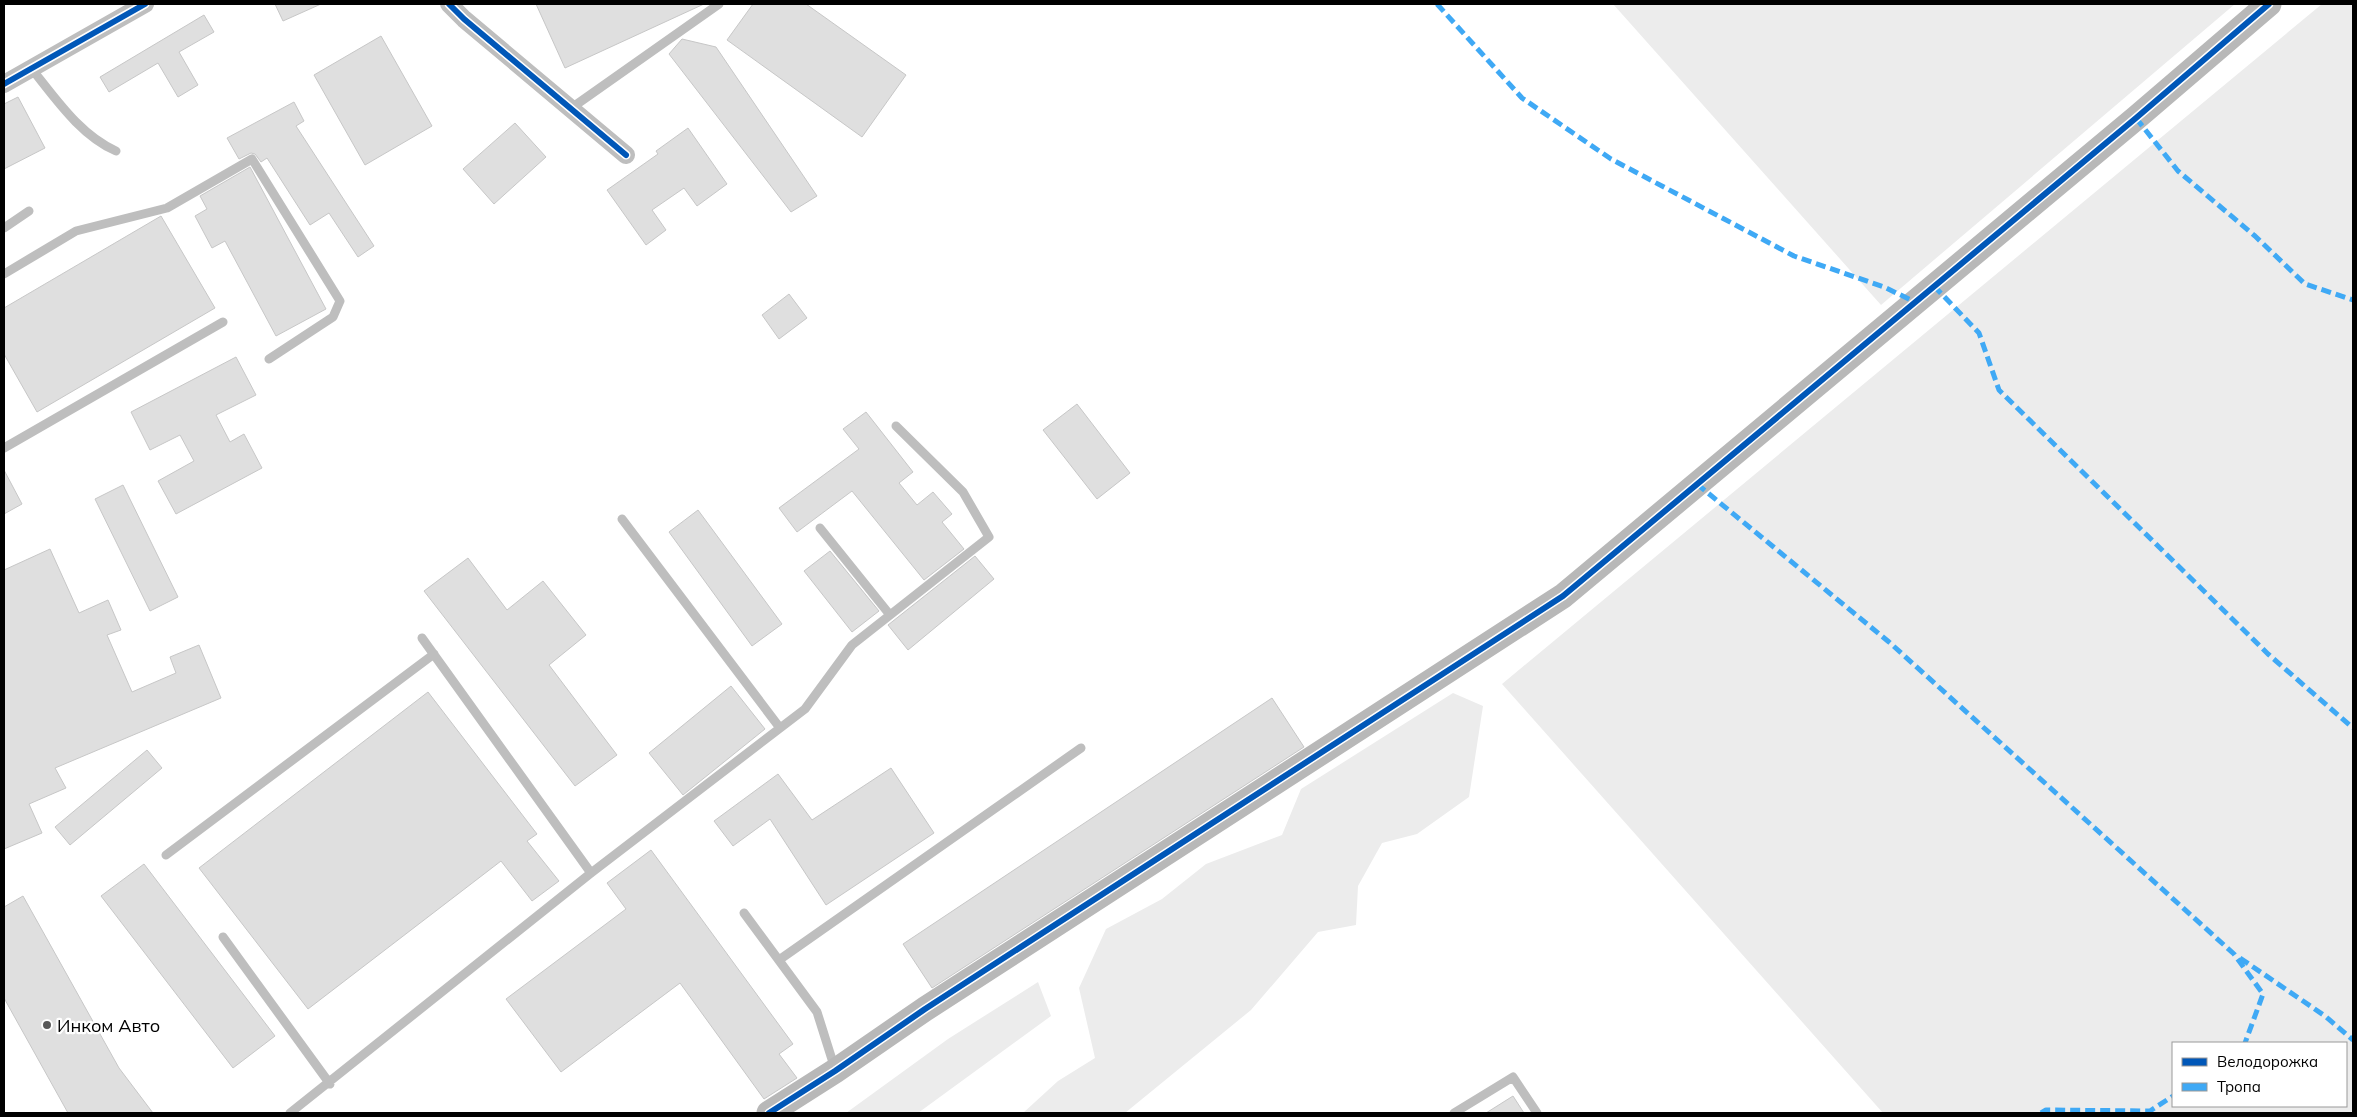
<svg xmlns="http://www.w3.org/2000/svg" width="2357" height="1117" font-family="Mulish,sans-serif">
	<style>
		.green { fill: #ececec; fill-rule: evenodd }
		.building { fill: #dfdfdf; stroke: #c7c7c7 }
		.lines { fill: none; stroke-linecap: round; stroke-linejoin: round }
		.lane { stroke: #bebebe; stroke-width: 9 }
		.street { stroke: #bebebe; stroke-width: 18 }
		.secondary { stroke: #b8b8b8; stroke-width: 25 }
		.quiet { stroke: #3fa9f5; stroke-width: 5; stroke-dasharray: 10 5; stroke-linecap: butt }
		.cycleway-casing { stroke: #fff; stroke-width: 9 }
		.cycleway { stroke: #0057b8; stroke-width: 6 }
		.poi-dot { fill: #595959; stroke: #fff; stroke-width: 2 }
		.labels { text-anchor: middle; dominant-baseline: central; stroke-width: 4.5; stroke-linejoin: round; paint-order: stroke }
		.poi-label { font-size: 18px; fill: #000; stroke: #fff; text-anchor: start }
	</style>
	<rect width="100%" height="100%" fill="#fff"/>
	<path class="green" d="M1613,4H2235L1881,305Z
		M2322,4H2353V1113H1883L1502,684ZM2173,1043H2346V1106H2173Z
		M1453,693L1483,706L1469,797L1417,834L1382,843L1358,886L1356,925L1318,932L1251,1010L1125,1113H1023L1058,1081L1095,1058L1079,988L1106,929L1162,899L1206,864L1282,835L1301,789Z
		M1038,982L1051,1016L918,1113H846L948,1039Z"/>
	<path class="building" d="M275,4H321L283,21Z
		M536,4H704L565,68Z
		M753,4H806L906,75L862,137L727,40Z
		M204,15L214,32L179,52L198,85L178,97L158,63L109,92L100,77Z
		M381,36L432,126L365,165L314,75Z
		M682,39L716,47L817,196L791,212L669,54Z
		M18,97L45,148L4,169V104Z
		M294,102L304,121L296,126L374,246L358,257L329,213L310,225L267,158L261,162L255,154L251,153L239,159L227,138Z
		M515,123L546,157L494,204L463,169Z
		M688,128L727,184L697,206L684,188L652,210L666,230L646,245L607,190L658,154L656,151Z
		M250,167L326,309L276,336L225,241L212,248L195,216L207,209L200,196Z
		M161,216L215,308L37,412L4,354V308Z
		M789,294L807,318L779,339L762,315Z
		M236,357L256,395L216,415L230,442L244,434L262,468L176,514L158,481L194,461L180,435L150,450L131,412Z
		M1077,404L1130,473L1097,499L1043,430Z
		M866,412L913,472L899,483L917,505L933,492L952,514L942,522L964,549L924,580L852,491L797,532L779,508L859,449L843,429Z
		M4,470L22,504L4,514Z
		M123,485L178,597L150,611L95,499Z
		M698,510L782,624L752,646L669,532Z
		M50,549L79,613L108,600L121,630L107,635L132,692L176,673L170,657L199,645L221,698L55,768L66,788L29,804L42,833L4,849V570Z
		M830,551L879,611L852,632L804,571Z
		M975,556L994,579L908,650L888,625Z
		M468,558L507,610L543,581L586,635L549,665L617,755L575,786L424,591Z
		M731,686L765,729L683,795L649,753Z
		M428,692L537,834L527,841L559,881L532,901L501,861L308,1009L199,868Z
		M1272,698L1304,747L932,988L903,944Z
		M147,750L162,768L70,845L55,827Z
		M891,768L934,833L826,905L770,819L733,846L714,821L778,774L812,820Z
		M651,850L793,1044L779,1054L797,1078L764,1099L680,983L561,1072L506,999L626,909L607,883Z
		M144,864L275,1036L233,1068L101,896Z
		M23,896L119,1068L153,1113H68L4,998V907Z
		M1513,1096L1524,1113H1486Z"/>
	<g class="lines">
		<path class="lane" d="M31,68C56,99 80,135 116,151
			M570,109L719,4
			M4,228L29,211
			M4,274L76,231L167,208L252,159L340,301L333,317L269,359
			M4,448L223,322
			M622,519L780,728
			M820,528L890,615
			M422,638L591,873
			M166,855L434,654
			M744,913L817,1012L835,1069
			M223,937L330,1084
			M779,960L1081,748
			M290,1113L591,873L805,709L852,645L989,537L963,492L896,426
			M1454,1113L1513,1077L1537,1113"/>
		<path class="street" d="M449,4L464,19L626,155
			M4,84L145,4"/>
		<path class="secondary" d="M769,1113L835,1071L925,1009L1563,596L2136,118L2269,4"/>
		<path class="quiet" d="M1437,4L1522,98L1611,159L1794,256L1884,287L1915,302
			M2136,118L2178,171L2255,236L2305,284L2353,300
			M1934,286L1979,333L1999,390L2268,654L2353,728
			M1697,484L1889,642L2234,954L2263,994L2245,1043
			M2240,958L2325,1016L2353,1040
			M2041,1113L2046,1110L2150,1111L2173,1096"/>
		<defs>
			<path id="cycleway" d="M449,4L464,19L626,155
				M4,84L145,4
				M769,1113L835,1071L925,1009L1563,596L2136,118L2269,4"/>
		</defs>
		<use href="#cycleway" class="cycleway-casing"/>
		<use href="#cycleway" class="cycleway"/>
	</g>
	<circle class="poi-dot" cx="47" cy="1025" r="5"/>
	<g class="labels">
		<g class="poi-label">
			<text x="57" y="1025">Инком Авто</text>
		</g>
	</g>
	<rect width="2357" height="1117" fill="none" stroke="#000000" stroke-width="10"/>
	<rect x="2172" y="1042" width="175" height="65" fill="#ffffff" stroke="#999999"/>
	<rect x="2182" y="1058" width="25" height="8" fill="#0057b8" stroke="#999999"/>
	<text x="2217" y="1067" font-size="15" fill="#000000">Велодорожка</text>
	<rect x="2182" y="1083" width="25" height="8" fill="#3fa9f5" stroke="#999999"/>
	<text x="2217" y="1092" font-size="15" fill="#000000">Тропа</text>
</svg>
